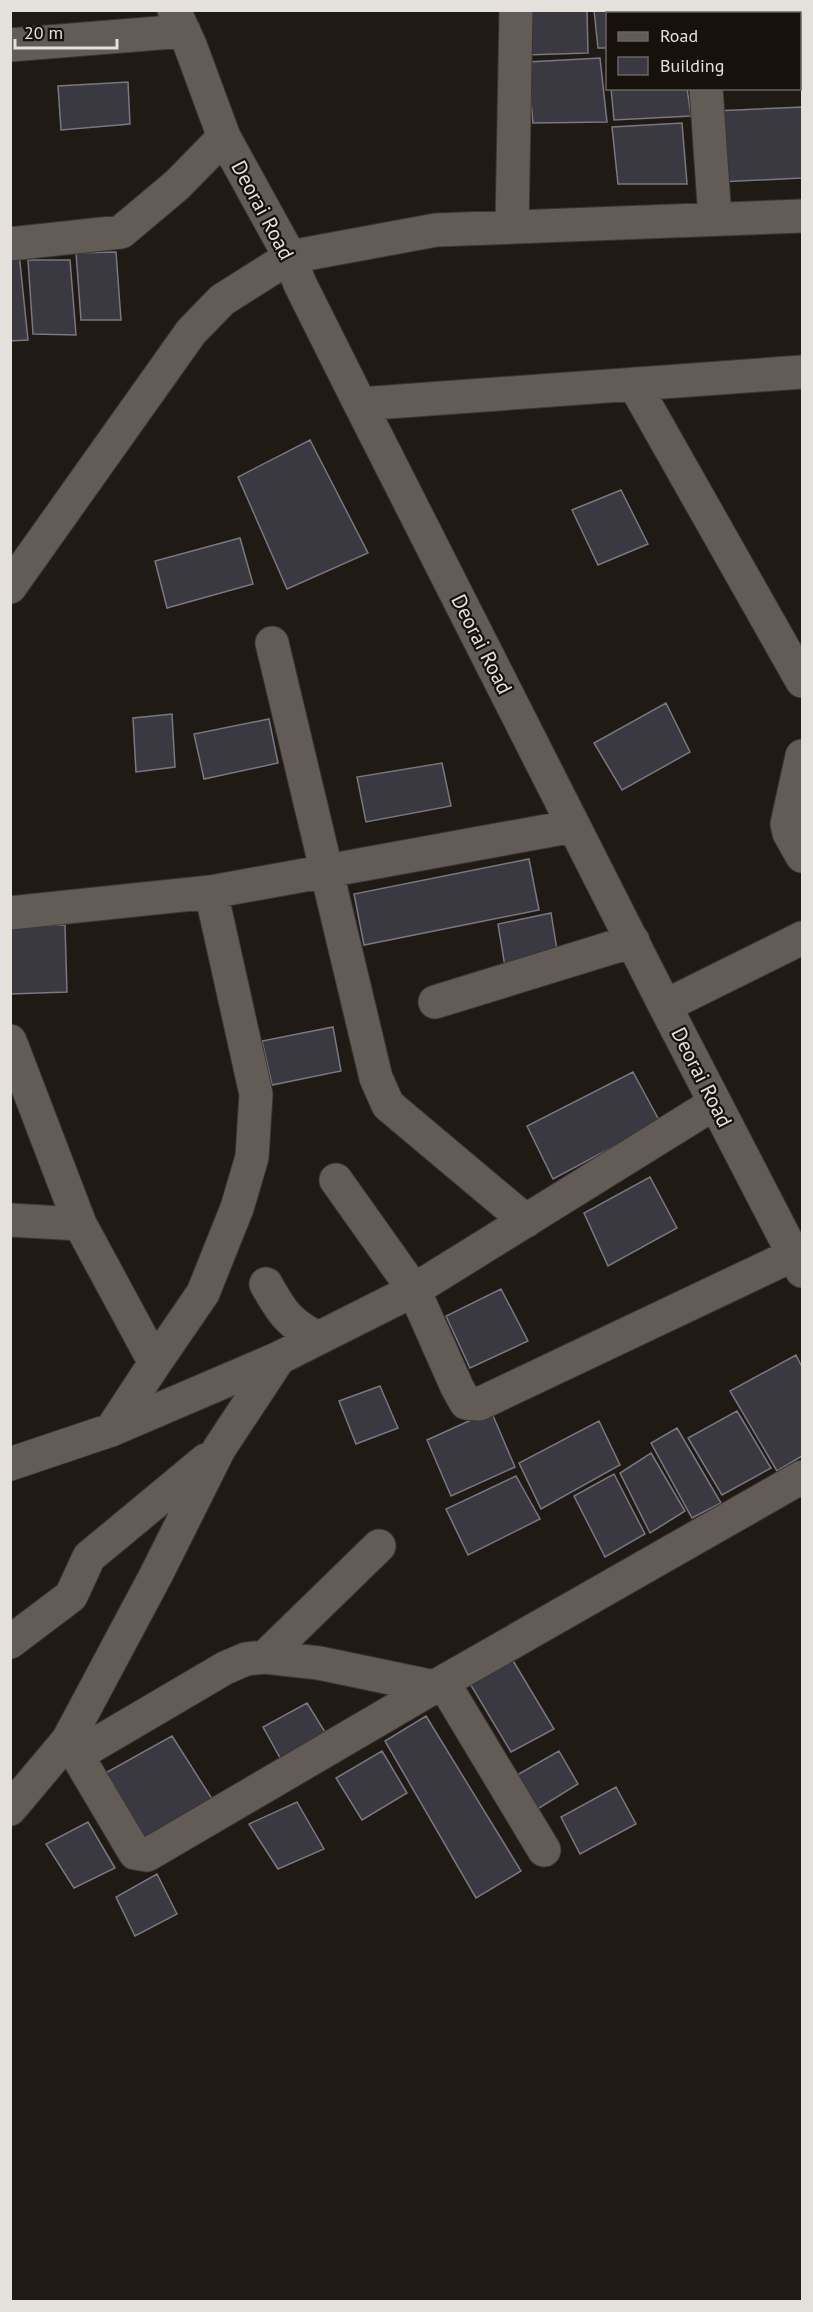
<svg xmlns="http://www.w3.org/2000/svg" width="813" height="2312" font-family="'PT Sans',sans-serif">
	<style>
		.building { fill: #3a3840; stroke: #7a7780; stroke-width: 1.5 }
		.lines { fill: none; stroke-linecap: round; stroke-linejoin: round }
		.minor-casing { stroke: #3a3633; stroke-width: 35 }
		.minor { stroke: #635c56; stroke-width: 33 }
		.labels { text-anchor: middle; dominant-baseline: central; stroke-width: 4.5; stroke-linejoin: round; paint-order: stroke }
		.street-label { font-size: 21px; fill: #e4e0dc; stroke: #17110c }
	</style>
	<rect width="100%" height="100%" fill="#201a15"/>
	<path class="building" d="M524,10H587L588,53L526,55Z
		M594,10H659V14H608V48H598Z
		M784,10H802V44L800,45V14H784Z
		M600,58L607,122L533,123L527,62Z
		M128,82L130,124L61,130L58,86Z
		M611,88H687L691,116L614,120Z
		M802,107V178L720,182L714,111Z
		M682,123L687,184H618L612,127Z
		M116,252L121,320H81L76,253Z
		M10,253H19L28,340L10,341Z
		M28,260H70L76,335L33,334Z
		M310,440L368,553L287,589L238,477Z
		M621,490L648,544L598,565L572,510Z
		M240,538L253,584L167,608L155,561Z
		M666,703L690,752L622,790L594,743Z
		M172,714L175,767L136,772L133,718Z
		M269,719L278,763L204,779L194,734Z
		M442,763L451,806L366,822L357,777Z
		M529,859L539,910L364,945L354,894Z
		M551,913L558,956L505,967L498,924Z
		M65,925L67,992L10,994V927Z
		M333,1027L341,1071L272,1085L262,1041Z
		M633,1072L660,1122L553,1179L527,1126Z
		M650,1177L677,1228L608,1266L584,1213Z
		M501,1289L528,1341L470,1368L446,1316Z
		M796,1355L802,1367V1456L777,1471L730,1391Z
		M380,1386L398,1428L356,1444L339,1401Z
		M491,1411L515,1467L451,1496L427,1440Z
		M737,1411L771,1468L722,1495L688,1438Z
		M599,1421L620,1465L541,1509L519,1463Z
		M677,1428L721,1503L692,1518L651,1443Z
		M651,1453L685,1511L650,1533L620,1473Z
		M614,1474L645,1534L605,1557L574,1496Z
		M516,1476L540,1519L468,1555L446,1509Z
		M512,1659L554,1729L511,1752L469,1682Z
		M307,1703L330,1740L284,1765L263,1727Z
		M426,1716L521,1871L476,1898L385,1741Z
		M172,1736L216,1805L143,1847L100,1776Z
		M382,1751L407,1793L362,1820L336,1778Z
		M559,1751L578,1784L536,1810L517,1775Z
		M616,1787L636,1824L580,1854L561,1817Z
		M297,1802L324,1849L278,1869L249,1824Z
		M88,1822L115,1868L74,1888L46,1844Z
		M157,1874L177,1914L135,1936L116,1897Z"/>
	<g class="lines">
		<defs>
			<path id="minor" d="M174,10L190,45L224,137L290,257L300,284L360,404L665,1006L802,1271
				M700,10L701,14
				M10,45L184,31
				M706,88L715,219
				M512,227L516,10
				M10,244L121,232L177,185L224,137
				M634,384L802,681
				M360,404L802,372
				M10,587L191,332L222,300L290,257L436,230L802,216
				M272,643L376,1078L388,1105L526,1221
				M802,756L787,824L789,833L802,856
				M10,913L211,892L574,826
				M435,1002L633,941
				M665,1006L802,938
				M10,1041L80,1224L155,1363L111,1430
				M336,1180L414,1290L457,1387L466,1403L479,1404L793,1255
				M10,1220L80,1224
				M266,1284C281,1311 289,1324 318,1338
				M155,1363L203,1293L237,1208L252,1157L256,1094L211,892
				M10,1464L111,1430L279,1358L414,1290L715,1103
				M10,1642L71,1596L89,1557L206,1460
				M265,1657L379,1546
				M443,1682L544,1850
				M68,1740L135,1853L147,1855L434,1687L802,1477
				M77,1755L225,1668L246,1659L265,1657L319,1663L434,1687
				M10,1809L68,1740L156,1575L219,1449L279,1358"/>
		</defs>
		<use href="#minor" class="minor-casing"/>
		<use href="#minor" class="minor"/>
	</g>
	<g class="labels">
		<g class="street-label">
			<text transform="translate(263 210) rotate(62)">Deorai Road</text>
			<text transform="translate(482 644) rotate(63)">Deorai Road</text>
			<text transform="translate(702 1077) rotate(63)">Deorai Road</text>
		</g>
	</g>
	<rect width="813" height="2312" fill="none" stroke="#e4e0dc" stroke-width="24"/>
	<rect x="606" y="12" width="195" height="78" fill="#17110c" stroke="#69645f" stroke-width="1.5"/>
	<rect x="618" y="32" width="30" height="9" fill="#635c56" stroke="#69645f" stroke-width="1.5"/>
	<text x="660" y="42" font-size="18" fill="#e4e0dc">Road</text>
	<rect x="618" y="57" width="30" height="18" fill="#3a3840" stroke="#69645f" stroke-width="1.5"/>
	<text x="660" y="72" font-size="18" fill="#e4e0dc">Building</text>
	<path d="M15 39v9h102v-9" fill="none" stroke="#e4e0dc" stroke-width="3"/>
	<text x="24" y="39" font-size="18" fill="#e4e0dc" stroke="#17110c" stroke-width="4.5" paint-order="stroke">20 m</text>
</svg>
